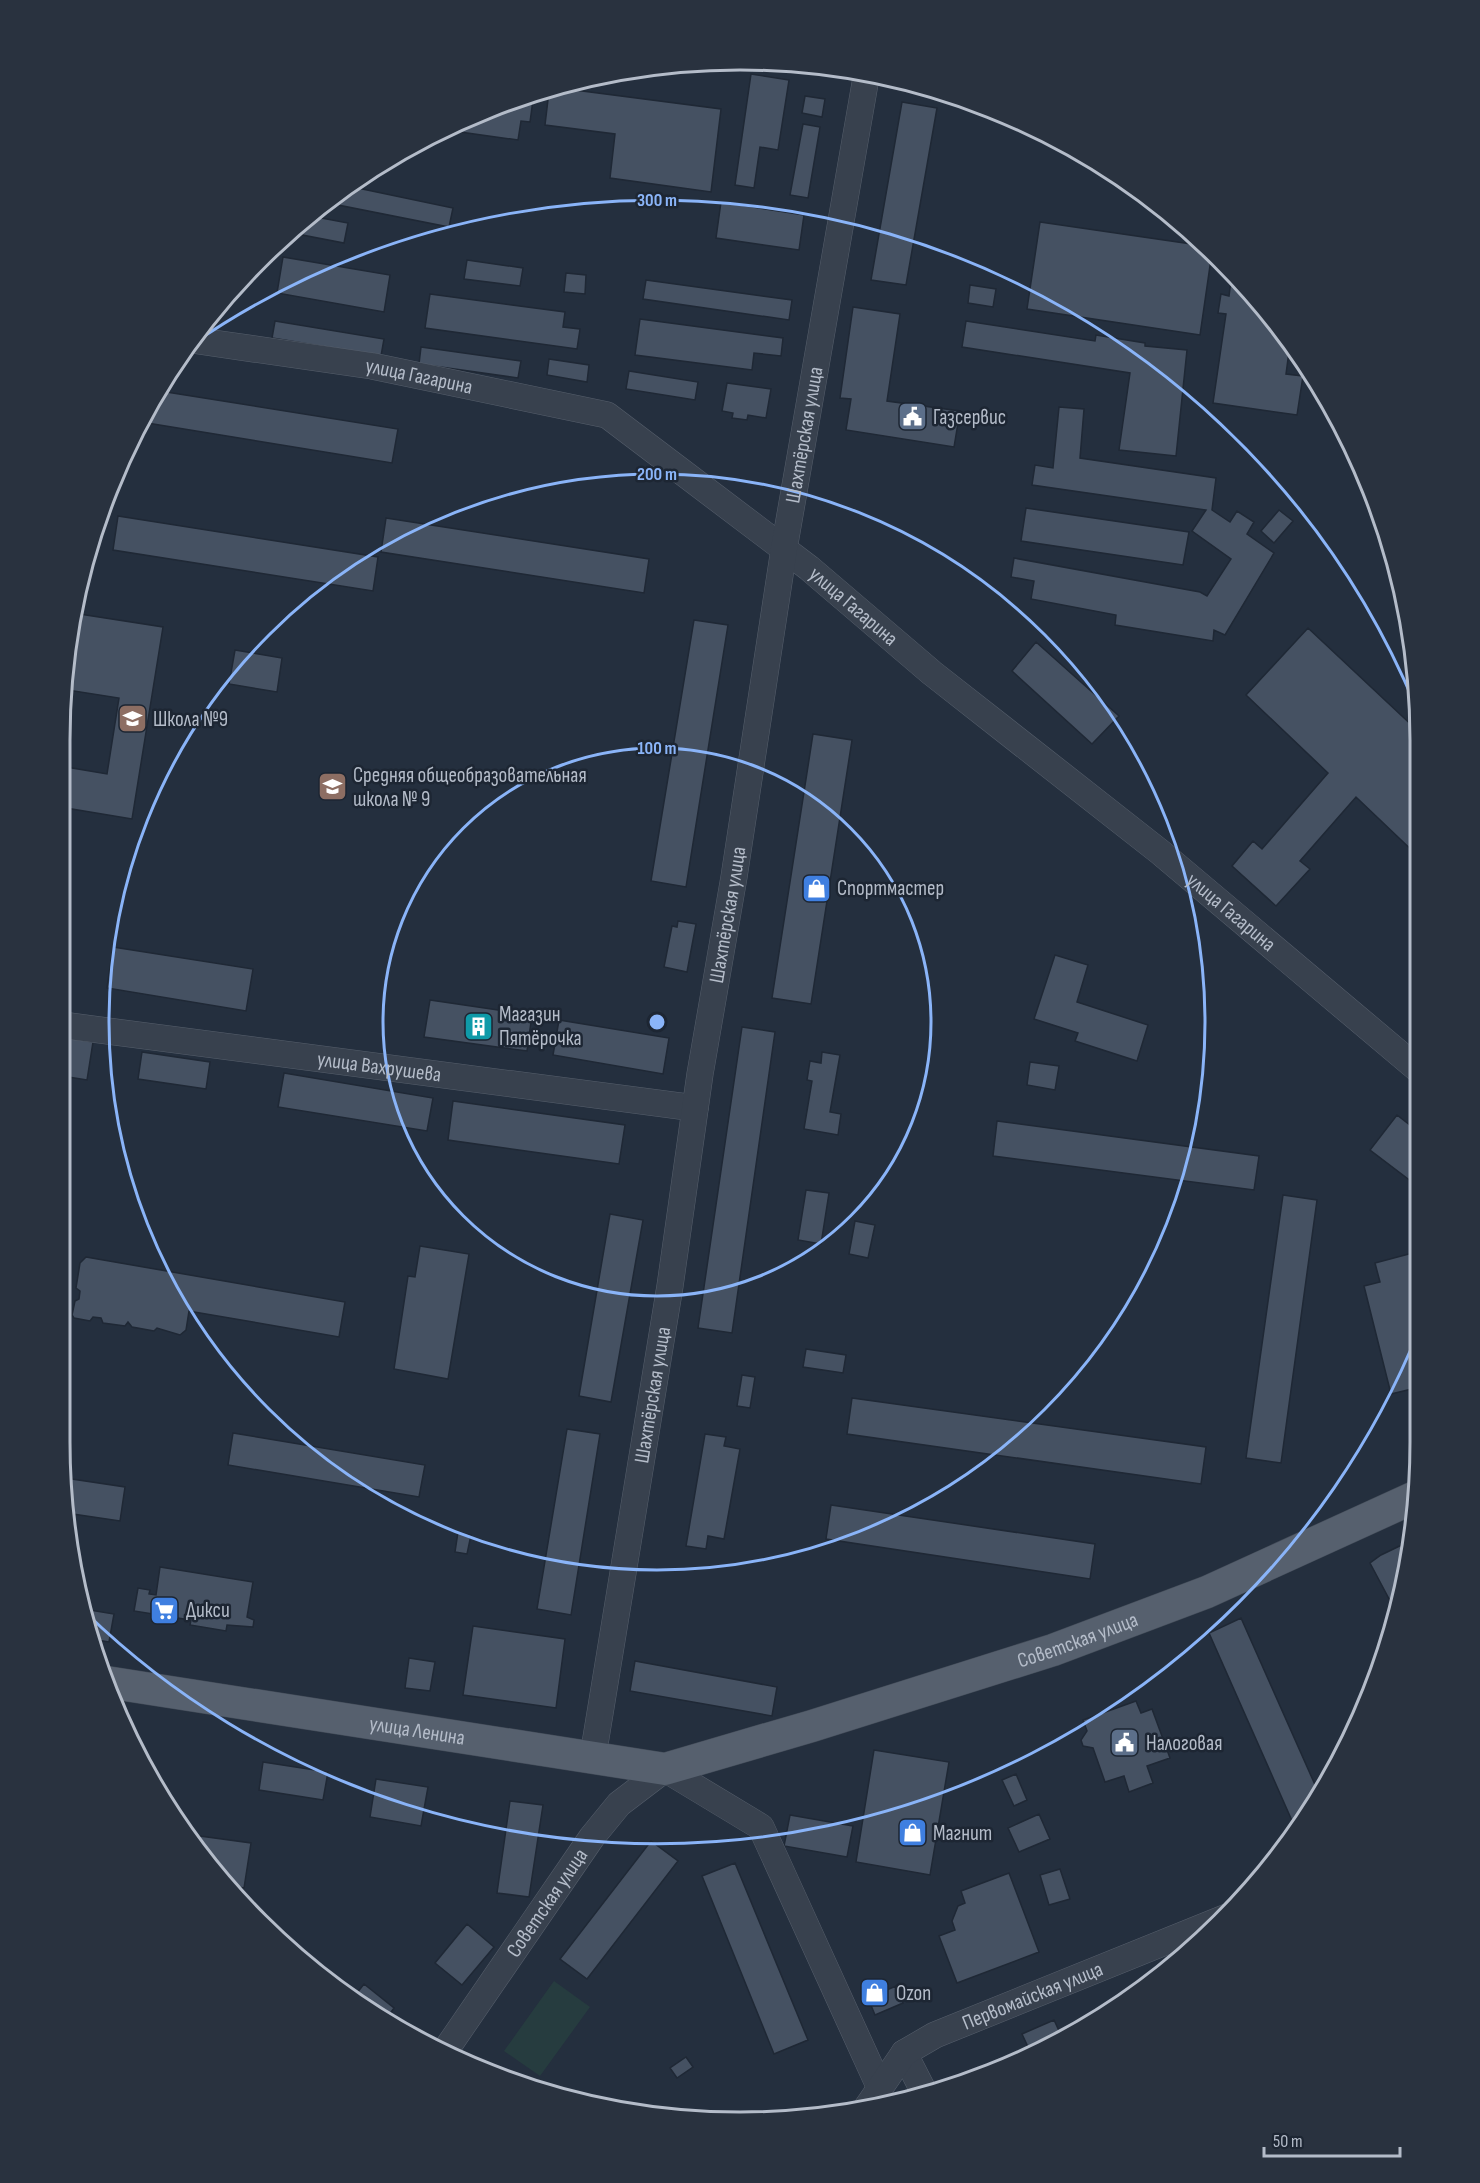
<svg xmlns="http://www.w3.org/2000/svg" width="1480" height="2183" font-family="'Sofia Sans Condensed',sans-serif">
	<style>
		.green { fill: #263c3f }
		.building { fill: #455162; stroke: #1f2835; stroke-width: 1.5 }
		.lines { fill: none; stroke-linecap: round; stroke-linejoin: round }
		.minor-casing { stroke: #565f6c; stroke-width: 27 }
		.major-casing { stroke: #414a57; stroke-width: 33 }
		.minor { stroke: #38414e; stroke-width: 26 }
		.major { stroke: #56606e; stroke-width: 32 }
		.ring { fill: none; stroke: #8ab4f8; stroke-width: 3 }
		.labels { text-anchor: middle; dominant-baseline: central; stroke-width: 5; stroke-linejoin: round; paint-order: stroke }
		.street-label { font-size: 21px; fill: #b4bcc9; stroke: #1d2633 }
		.poi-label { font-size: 21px; fill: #b4bcc9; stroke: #1d2633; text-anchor: start }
		.rim { fill: none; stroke: #b4bcc9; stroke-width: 3 }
		.centre { fill: #8ab4f8; stroke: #1d2633; stroke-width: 3 }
		.ring-label { font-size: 18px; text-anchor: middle; font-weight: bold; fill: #8ab4f8; stroke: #1d2633; stroke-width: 5; stroke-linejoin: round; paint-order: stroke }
	</style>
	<rect width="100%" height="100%" fill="#242f3e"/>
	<path class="green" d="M554,1981L590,2007L540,2076L504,2051Z"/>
	<path class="building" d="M751,74L789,80L778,150L760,147L754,188L735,185Z
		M559,88L721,109L711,192L610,178L615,134L545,125L549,91Z
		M805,96L825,99L822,117L802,113Z
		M526,98L533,100L530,122L521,121L518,140L446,130L479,112Z
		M902,102L937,108L906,285L871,280Z
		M803,124L820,127L808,198L790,195Z
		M348,186L453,208L449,227L328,203Z
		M721,202L804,215L799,250L716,238Z
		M311,216L348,223L344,243L292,233Z
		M1040,222L1205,246L1212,252L1200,335L1027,309Z
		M283,257L390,275L384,312L277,293Z
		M467,260L523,268L520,286L464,279Z
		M566,273L586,275L585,294L564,292Z
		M1232,273L1290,344L1286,374L1303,376L1297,415L1213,403L1226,314L1218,313L1221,294L1229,296Z
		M646,280L792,300L789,320L643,299Z
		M970,285L996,289L993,307L968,303Z
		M430,294L565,312L563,327L580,329L577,349L425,328Z
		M853,307L900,314L887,401L960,411L954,447L846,430L851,399L840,398Z
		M640,319L783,338L781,356L754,353L752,370L635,355Z
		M275,321L384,339L381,356L272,338Z
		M966,321L1095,341L1096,335L1145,343V346L1187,350L1176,456L1119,450L1130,373L962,347Z
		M421,347L521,361L518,378L419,364Z
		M549,359L589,365L587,382L547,375Z
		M629,371L698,382L695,400L626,389Z
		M727,383L771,389L766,418L748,415L747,420L732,418L733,413L722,411Z
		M160,391L398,429L392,463L141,422Z
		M1059,407L1084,409L1080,458L1216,478L1212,510L1230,522L1237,511L1254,522L1247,534L1274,553L1225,635L1214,630L1213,641L1115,625L1116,615L1031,599L1034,581L1011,577L1014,558L1200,592L1207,596L1231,559L1192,531L1206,510L1032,485L1035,465L1053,468Z
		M1026,508L1189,532L1183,565L1021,541Z
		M1279,510L1293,521L1274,543L1261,531Z
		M118,516L378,557L373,591L113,550Z
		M386,518L649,559L644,593L381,552Z
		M73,613L163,627L132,819L60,807V766L107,774L119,698L68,690L60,742Z
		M694,620L728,625L686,887L651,881Z
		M1308,628L1419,732L1420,858L1356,797L1300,861L1310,869L1276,906L1232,866L1253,841L1262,849L1328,773L1246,695Z
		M1036,642L1119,716L1092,744L1012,671Z
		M235,650L282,658L277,692L229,684Z
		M813,734L852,740L811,1004L772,998Z
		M678,921L696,924L687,972L664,967L672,926L677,927Z
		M113,947L253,969L246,1011L107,988Z
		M1055,955L1088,965L1077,1002L1148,1025L1137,1061L1075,1041L1078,1033L1034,1019Z
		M430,1000L532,1015L527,1051L424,1037Z
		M559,1020L669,1038L663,1074L553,1055Z
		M742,1027L775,1032L732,1333L698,1328Z
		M62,1037L93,1042L87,1080L62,1076Z
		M142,1052L210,1062L206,1089L138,1079Z
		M822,1052L840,1055L830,1112L841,1114L838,1135L804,1129L812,1081L807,1080L810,1061L821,1063Z
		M1030,1062L1059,1066L1055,1090L1027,1085Z
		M284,1073L433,1098L427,1131L278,1107Z
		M453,1101L625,1125L619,1164L448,1140Z
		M1397,1115L1420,1133V1188L1370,1150Z
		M997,1121L1259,1156L1254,1190L993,1156Z
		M806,1190L829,1193L821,1244L798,1240Z
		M1283,1195L1317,1200L1281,1463L1246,1458Z
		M610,1214L643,1220L611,1402L579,1396Z
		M855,1221L875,1225L868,1258L849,1254Z
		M420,1246L469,1254L448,1379L394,1369L408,1276L415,1277Z
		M1420,1251V1387L1391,1394L1364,1286L1380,1282L1375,1263Z
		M86,1257L345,1302L339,1337L189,1311L186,1330L180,1335L157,1328L154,1331L132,1327L128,1322L125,1326L103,1323L101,1318L93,1317L90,1321L74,1318L72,1315L75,1301L79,1299L80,1291L76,1288L80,1263Z
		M806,1349L846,1355L843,1373L803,1367Z
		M742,1375L755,1377L750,1408L737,1406Z
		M852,1398L1206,1447L1201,1484L847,1434Z
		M567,1429L600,1434L571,1615L537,1609Z
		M233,1433L425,1465L419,1497L228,1465Z
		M705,1434L726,1437L724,1446L740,1449L724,1539L708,1536L706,1549L686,1546Z
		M65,1478L125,1487L120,1521L66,1513Z
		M831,1505L1095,1544L1090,1579L826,1539Z
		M458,1532L471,1535L467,1554L455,1552Z
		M1410,1541L1407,1575L1395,1610L1370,1563L1381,1555Z
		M160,1567L253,1582L247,1617L254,1620L253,1627L227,1625L226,1631L190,1625L191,1620L134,1611L138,1588L150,1590L149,1594L156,1595Z
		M84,1609L114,1614L109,1642L91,1639Z
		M1241,1618L1320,1796L1297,1832L1209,1633Z
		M473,1626L565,1639L556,1708L463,1695Z
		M409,1658L435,1662L430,1691L405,1688Z
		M635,1661L777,1687L772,1716L630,1691Z
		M1136,1701L1141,1713L1152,1709L1170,1758L1147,1766L1153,1783L1129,1792L1124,1776L1105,1782L1093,1748L1083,1746L1081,1740L1087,1731L1083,1720Z
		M874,1750L949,1762L930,1875L856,1862Z
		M263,1762L328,1772L323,1800L259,1790Z
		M1016,1774L1027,1800L1014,1806L1002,1780Z
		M376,1779L428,1787L421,1826L370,1817Z
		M510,1801L543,1805L529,1897L497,1893Z
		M1039,1814L1050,1839L1019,1852L1008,1828Z
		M790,1815L853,1826L847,1857L784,1846Z
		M185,1834L251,1843L244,1888L227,1885Z
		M651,1841L678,1861L587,1979L560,1959Z
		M735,1863L808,2040L774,2054L702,1876Z
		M1060,1869L1070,1899L1049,1905L1040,1875Z
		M1009,1873L1039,1952L957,1983L939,1936L955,1930L952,1921L958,1906L965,1903L961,1891Z
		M467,1924L494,1947L462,1985L435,1963Z
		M364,1984L394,2008L387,2018L353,1998Z
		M896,1986L903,2003L875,2015L868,1998Z
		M1054,2020L1061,2035L1029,2049L1022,2034Z
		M686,2057L693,2067L677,2078L670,2068Z"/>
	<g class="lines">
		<defs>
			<g id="minor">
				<path id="s1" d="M192,340L372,366L607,415L809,568L932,673L1160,852L1420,1071"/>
				<path id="s2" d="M62,1025L695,1108"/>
				<path id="s3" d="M593,1756L670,1286L700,1074L734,877L784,549L867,72"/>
				<path id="s4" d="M445,2051L592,1837L619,1804L665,1769L761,1827L880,2088"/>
				<path d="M904,2053L926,2096"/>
				<path id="s5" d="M865,2110L904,2053L935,2035L1227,1917"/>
			</g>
			<g id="major">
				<path id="s6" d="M106,1682L665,1769L812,1726L1053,1650L1207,1592L1415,1497"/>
			</g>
		</defs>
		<use href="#minor" class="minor-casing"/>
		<use href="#major" class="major-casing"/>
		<use href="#minor" class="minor"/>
		<use href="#major" class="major"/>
	</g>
	<g class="ring">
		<circle cx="657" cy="1022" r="274"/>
		<circle cx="657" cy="1022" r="548"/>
		<path d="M1419 1330A822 822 0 0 1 86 1613M191 345A822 822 0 0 1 1416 707"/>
	</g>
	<defs>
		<symbol id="civic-square" viewBox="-11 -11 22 22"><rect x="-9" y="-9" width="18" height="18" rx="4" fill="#5c6f8a" stroke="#1d2633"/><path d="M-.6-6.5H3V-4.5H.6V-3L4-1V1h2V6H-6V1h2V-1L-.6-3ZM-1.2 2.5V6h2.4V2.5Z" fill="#fff"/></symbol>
		<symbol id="school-square" viewBox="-11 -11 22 22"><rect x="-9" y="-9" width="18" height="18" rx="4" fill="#8d6e63" stroke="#1d2633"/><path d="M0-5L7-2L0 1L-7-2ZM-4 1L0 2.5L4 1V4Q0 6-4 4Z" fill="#fff"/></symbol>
		<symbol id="shop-square" viewBox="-11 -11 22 22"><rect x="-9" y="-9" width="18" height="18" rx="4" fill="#3f7fe0" stroke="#1d2633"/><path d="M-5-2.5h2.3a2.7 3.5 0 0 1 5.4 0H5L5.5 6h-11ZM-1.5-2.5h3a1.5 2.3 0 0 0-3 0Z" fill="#fff"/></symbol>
		<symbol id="building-square" viewBox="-11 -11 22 22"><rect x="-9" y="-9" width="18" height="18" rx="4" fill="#0f9aa8" stroke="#1d2633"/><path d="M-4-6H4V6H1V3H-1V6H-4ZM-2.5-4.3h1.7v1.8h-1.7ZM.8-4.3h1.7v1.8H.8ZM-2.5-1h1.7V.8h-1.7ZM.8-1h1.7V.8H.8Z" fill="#fff"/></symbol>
		<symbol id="supermarket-square" viewBox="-11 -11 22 22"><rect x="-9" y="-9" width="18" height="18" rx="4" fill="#3f7fe0" stroke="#1d2633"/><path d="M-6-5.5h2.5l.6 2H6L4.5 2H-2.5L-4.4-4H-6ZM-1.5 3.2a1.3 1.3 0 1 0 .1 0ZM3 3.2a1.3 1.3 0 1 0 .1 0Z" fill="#fff"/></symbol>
	</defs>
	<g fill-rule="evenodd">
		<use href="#civic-square" x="896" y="400" width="33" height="33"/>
		<use href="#school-square" x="116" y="702" width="33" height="33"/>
		<use href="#school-square" x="316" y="770" width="33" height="33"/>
		<use href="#shop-square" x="800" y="872" width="33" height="33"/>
		<use href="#building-square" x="462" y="1010" width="33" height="33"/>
		<use href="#supermarket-square" x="148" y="1594" width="33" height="33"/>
		<use href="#civic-square" x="1108" y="1726" width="33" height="33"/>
		<use href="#shop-square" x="896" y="1816" width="33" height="33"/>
		<use href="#shop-square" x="858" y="1976" width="33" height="33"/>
	</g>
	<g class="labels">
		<g class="street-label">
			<text stroke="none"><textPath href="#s1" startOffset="230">улица Гагарина</textPath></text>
			<text stroke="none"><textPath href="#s3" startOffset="1338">Шахтёрская улица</textPath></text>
			<text stroke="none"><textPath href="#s1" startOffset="734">улица Гагарина</textPath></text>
			<text stroke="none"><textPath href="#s1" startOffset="1220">улица Гагарина</textPath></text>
			<text stroke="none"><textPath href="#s3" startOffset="852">Шахтёрская улица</textPath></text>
			<text stroke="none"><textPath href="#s2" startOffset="320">улица Вахрушева</textPath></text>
			<text stroke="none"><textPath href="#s3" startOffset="366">Шахтёрская улица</textPath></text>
			<text stroke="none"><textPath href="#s6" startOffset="998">Советская улица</textPath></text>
			<text stroke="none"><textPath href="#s6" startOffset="315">улица Ленина</textPath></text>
			<text stroke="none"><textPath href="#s4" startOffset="180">Советская улица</textPath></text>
			<text stroke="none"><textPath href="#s5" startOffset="210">Первомайская улица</textPath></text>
		</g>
		<g class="poi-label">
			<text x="933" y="417">Газсервис</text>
			<text x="153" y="719">Школа №9</text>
			<text x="353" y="775">Средняя общеобразовательная<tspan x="353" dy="24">школа № 9</tspan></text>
			<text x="837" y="888">Спортмастер</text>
			<text x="499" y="1014">Магазин<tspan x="499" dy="24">Пятёрочка</tspan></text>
			<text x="186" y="1610">Дикси</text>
			<text x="1146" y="1743">Налоговая</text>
			<text x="933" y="1833">Магнит</text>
			<text x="896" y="1993">Ozon</text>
		</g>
	</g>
	<path d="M0 0H1480V2183H0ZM740 70H740A670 670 0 0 1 1410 740V1442A670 670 0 0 1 740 2112H740A670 670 0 0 1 70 1442V740A670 670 0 0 1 740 70Z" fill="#29323f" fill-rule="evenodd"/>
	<path class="rim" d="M740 70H740A670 670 0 0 1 1410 740V1442A670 670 0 0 1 740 2112H740A670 670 0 0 1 70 1442V740A670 670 0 0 1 740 70Z"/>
	<circle cx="657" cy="1022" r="9" class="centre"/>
	<g class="ring-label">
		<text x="657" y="206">300 m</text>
		<text x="657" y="480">200 m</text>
		<text x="657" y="754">100 m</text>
	</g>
	<path d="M1264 2147v9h136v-9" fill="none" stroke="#b4bcc9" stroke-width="3"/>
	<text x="1273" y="2147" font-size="18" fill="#b4bcc9" stroke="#1d2633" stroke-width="4.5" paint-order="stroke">50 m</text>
</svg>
